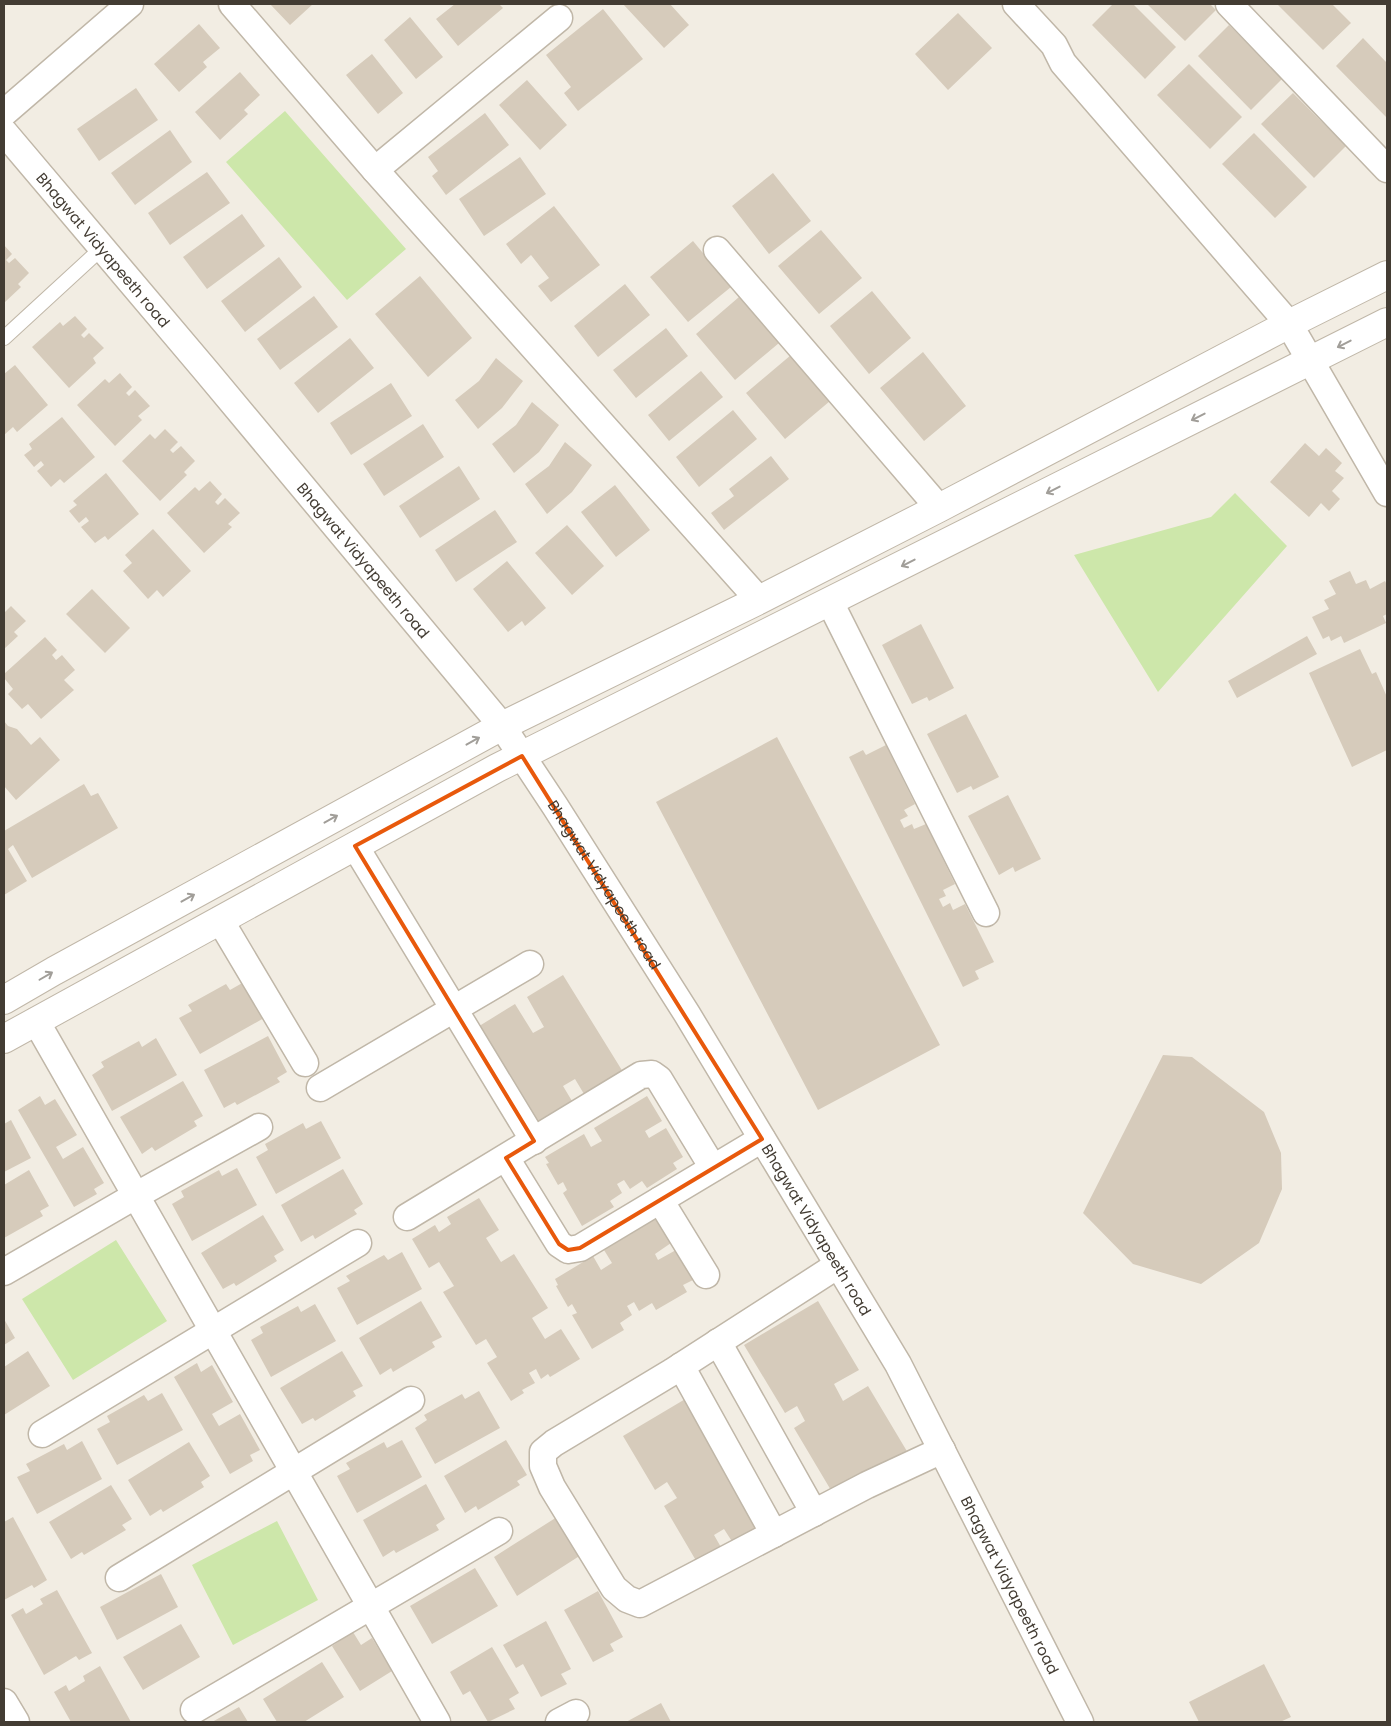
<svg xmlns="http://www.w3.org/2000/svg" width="1391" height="1726" font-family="Poppins,sans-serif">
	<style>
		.green { fill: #cde7aa }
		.building { fill: #d6cbbb }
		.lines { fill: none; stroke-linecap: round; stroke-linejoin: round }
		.service-casing { stroke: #c0b7a8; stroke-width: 16 }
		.minor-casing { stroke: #c0b7a8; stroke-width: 29 }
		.tertiary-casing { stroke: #c0b7a8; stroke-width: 30 }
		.service { stroke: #fff; stroke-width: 14 }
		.minor { stroke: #fff; stroke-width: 26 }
		.tertiary { stroke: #fff; stroke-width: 28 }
		.oneway { stroke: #a19e99 }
		.marked { fill: none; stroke: #e8590c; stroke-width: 4; stroke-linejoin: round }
		.labels { text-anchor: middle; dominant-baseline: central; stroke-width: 4.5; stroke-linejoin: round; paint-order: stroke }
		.street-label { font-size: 15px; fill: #433c33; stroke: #fff }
	</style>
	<rect width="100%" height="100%" fill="#f2ede3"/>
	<path class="green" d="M285,111L406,249L347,300L226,162Z
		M1235,493L1287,546L1158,692L1074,555L1211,517Z
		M116,1240L167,1321L73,1380L22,1299Z
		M277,1521L318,1600L233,1645L192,1565Z"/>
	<path class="building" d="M270,4H313L290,25Z
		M455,4H499L503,8L458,46L436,19Z
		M623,4H670L689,25L664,48Z
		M1113,4H1133L1176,47L1145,79L1092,25Z
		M1147,4H1210L1216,10L1185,41Z
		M1277,4H1332L1351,23L1323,50Z
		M603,9L643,59L578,111L564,93L571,87L546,55Z
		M958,13L992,48L948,90L915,54Z
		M410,17L443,57L416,79L384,40Z
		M199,24L220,48L203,62L207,67L179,92L154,64Z
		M1229,25L1282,79L1251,110L1198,56Z
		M1363,38L1387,63V118L1336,66Z
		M372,54L403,93L378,114L346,75Z
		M1189,64L1242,117L1210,149L1157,95Z
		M240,72L260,95L244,110L248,114L220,140L195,112Z
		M527,80L567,125L540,150L499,105Z
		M136,88L158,120L99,161L77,129Z
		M1293,93L1346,146L1314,178L1261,124Z
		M485,113L509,145L446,195L432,176L438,171L428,157Z
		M170,130L192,162L135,205L111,173Z
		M1254,133L1307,187L1275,218L1222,164Z
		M520,157L546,194L484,236L459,199Z
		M207,172L230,203L170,245L148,213Z
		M773,173L811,221L769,254L732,206Z
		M554,206L600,265L551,302L538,286L549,278L531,255L521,264L506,244Z
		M242,214L265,246L207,289L183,257Z
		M821,230L862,278L819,314L778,266Z
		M693,241L731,287L688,322L650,277Z
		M4,245L12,254L6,260L9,263L15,258L29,273L18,284L21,287L4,303Z
		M279,257L302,287L245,332L221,301Z
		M420,276L472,338L428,377L375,314Z
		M625,284L650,315L598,357L574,326Z
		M872,291L911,338L869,374L830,326Z
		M314,296L338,327L280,370L257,339Z
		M739,297L779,343L735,380L696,334Z
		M75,316L87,329L81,335L84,338L89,333L104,348L93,358L96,363L69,388L32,347L60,322L63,326Z
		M666,328L688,356L636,398L613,370Z
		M350,338L374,368L318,413L294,383Z
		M923,352L966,406L924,441L880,388Z
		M791,355L830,401L785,439L746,393Z
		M496,358L523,381L502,408L478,429L455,400L479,381Z
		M15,365L48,405L17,432L13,427L4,435V374Z
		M701,371L723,397L669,441L648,415Z
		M120,373L132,387L126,393L129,396L135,390L150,406L138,416L142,420L115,446L77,405L105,379L109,383Z
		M391,383L412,416L351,455L330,423Z
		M532,402L559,425L539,452L514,473L492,444L516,425Z
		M733,410L757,439L699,487L676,457Z
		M62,417L95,457L64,483L60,479L51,487L37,471L44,465L41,461L34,467L24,455L32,449L29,444Z
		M423,424L444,457L384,496L363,464Z
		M165,429L178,442L170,450L173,453L181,446L195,461L184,472L187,475L160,501L122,461L150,434L155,439Z
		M565,442L592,465L572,492L547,514L525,484L549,466Z
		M1305,443L1319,456L1326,448L1342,463L1335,471L1344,478L1332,491L1340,499L1329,511L1321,503L1309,517L1270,482Z
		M771,456L789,479L724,530L711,513L734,496L729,489Z
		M459,466L480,499L420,538L399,506Z
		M106,473L139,514L108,540L105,536L95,543L81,527L89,521L86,517L79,523L69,511L77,505L73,501Z
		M210,481L222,494L215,502L218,505L225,498L240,513L228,524L232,527L204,553L167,513L195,487L199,491Z
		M615,485L650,530L616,557L581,512Z
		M495,510L517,542L456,582L435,550Z
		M567,525L604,566L572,595L535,553Z
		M153,529L191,571L163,597L157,590L148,599L123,571L132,563L125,555Z
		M507,561L546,608L525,626L522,621L508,632L473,589Z
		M1350,571L1356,584L1366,580L1370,589L1385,581L1387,585V614L1383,616L1386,623L1344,643L1341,636L1331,641L1329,636L1323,639L1312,617L1329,609L1324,600L1336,594L1329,581Z
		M92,589L130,628L105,653L66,614Z
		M11,606L26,621L14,632L18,636L4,649V610L5,612Z
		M921,624L954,688L929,701L927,697L912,704L882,645Z
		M1307,636L1317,654L1237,698L1228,681Z
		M45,637L57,650L52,655L56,660L62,655L75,670L64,680L74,690L41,719L28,704L22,709L8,694L13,689L4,678V674Z
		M1360,649L1372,674L1376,672L1387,697V750L1352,767L1309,673Z
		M966,714L999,777L973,790L971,786L957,793L927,734Z
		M4,721L8,726L17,729L31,745L40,737L60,760L16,800L4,786Z
		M777,737L940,1045L818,1110L656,802Z
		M886,745L915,804L904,810L908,816L900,820L904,828L912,824L914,829L926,824L955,884L943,890L946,896L939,899L943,907L950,903L953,910L965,904L994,962L975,971L979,979L963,987L849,757L863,750L866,755Z
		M84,784L91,796L98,793L118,828L32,878L13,845L8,849L27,881L4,895V831Z
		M1008,795L1041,859L1015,872L1013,867L999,875L968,816Z
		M563,975L628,1080L590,1104L575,1079L563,1086L578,1111L541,1134L476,1028L515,1004L533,1033L544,1027L527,997Z
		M244,982L264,1018L200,1054L179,1018L192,1011L188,1005L226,984L230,990Z
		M268,1036L287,1072L277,1078L280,1082L237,1105L235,1102L224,1108L204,1070Z
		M156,1038L177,1075L112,1111L92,1075L104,1067L101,1062L139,1041L142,1047Z
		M1163,1055L1192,1057L1264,1112L1281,1153L1282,1189L1259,1243L1201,1284L1133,1264L1083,1213Z
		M183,1081L203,1116L194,1121L197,1126L155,1151L152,1147L142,1154L120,1117Z
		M40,1096L45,1105L55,1099L77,1135L56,1147L63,1159L83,1147L104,1183L94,1189L97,1194L74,1207L18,1110Z
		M647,1096L662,1121L645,1131L649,1138L666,1128L683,1157L673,1163L677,1169L647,1188L642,1181L630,1189L624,1180L617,1184L622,1193L610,1201L614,1207L582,1226L563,1193L567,1190L563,1182L558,1185L546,1164L549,1163L545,1157L584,1134L591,1147L602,1141L594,1128Z
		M11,1120L31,1158L4,1172V1124Z
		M321,1121L341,1158L276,1194L256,1157L268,1150L265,1144L303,1123L306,1129Z
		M237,1168L257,1205L192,1241L172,1204L184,1197L181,1191L219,1170L222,1176Z
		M343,1169L363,1204L354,1210L357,1214L315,1239L313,1235L301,1242L281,1205Z
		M29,1170L49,1206L40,1211L43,1216L4,1238V1185Z
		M479,1198L499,1230L486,1238L501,1262L514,1254L548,1308L532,1318L545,1339L561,1329L580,1359L550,1377L548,1374L541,1379L536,1369L529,1373L535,1383L522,1390L524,1393L511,1401L487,1363L497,1357L486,1339L476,1345L443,1292L454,1286L439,1262L429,1268L412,1239L435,1225L439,1232L451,1224L447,1217Z
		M263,1215L284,1250L274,1256L277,1261L236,1286L234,1283L223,1289L201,1253Z
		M657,1218L671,1243L655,1254L658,1260L676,1250L693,1280L683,1285L687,1292L656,1310L652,1303L639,1311L634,1302L627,1306L632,1315L620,1323L624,1330L592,1349L572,1315L577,1313L572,1304L568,1307L556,1286L558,1285L555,1279L593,1256L601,1270L612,1263L604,1250Z
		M402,1252L422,1289L357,1325L337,1288L350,1281L346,1276L384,1255L388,1260Z
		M421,1301L442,1337L432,1342L435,1347L393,1372L391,1368L380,1375L359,1338Z
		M818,1301L859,1370L834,1384L843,1401L868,1386L908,1453L835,1497L794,1428L805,1421L797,1406L785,1413L744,1345Z
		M315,1304L336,1341L271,1377L251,1340L263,1333L260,1327L298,1306L301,1312Z
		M4,1319L15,1338L4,1345Z
		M28,1351L50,1386L4,1415V1367Z
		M342,1351L363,1386L353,1391L356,1396L315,1421L313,1418L302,1424L280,1388Z
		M197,1363L201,1372L212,1365L233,1402L212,1414L219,1426L240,1414L260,1450L250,1455L253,1461L230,1474L174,1377Z
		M479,1391L500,1428L435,1464L415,1428L427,1420L424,1415L462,1394L465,1399Z
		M162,1393L183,1430L117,1465L97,1429L110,1422L107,1416L144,1395L148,1401Z
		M687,1398L762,1526L733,1543L724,1529L714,1535L722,1549L698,1564L664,1506L677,1498L667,1482L655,1490L623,1436Z
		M402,1440L422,1477L357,1513L337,1476L350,1469L346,1463L384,1442L387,1448Z
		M506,1440L527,1475L517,1481L520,1485L478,1510L476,1506L465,1513L444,1476Z
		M82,1441L102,1479L37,1514L17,1477L30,1471L26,1464L64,1444L67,1450Z
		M189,1442L210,1476L201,1482L204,1487L163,1512L161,1509L150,1516L128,1480Z
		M426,1484L445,1519L436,1525L439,1530L396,1553L394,1550L383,1557L363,1520Z
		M111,1485L132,1519L122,1525L126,1530L84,1555L82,1552L71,1559L49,1522Z
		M13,1517L47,1580L34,1588L32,1585L4,1600V1522Z
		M557,1517L581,1555L517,1596L494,1557Z
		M475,1568L498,1606L432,1644L410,1606Z
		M161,1574L178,1607L117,1640L100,1607Z
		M57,1590L92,1653L79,1660L76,1656L44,1675L11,1615L23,1608L26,1614L43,1604L40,1599Z
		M598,1591L623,1637L610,1644L614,1651L593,1662L564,1610Z
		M546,1621L571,1669L561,1674L567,1684L541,1697L523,1664L516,1668L503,1645Z
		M181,1624L200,1657L143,1690L123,1657Z
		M353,1632L361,1645L372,1638L392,1671L360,1691L332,1646Z
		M492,1647L519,1693L509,1699L515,1709L488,1722L470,1691L463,1695L450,1672Z
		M322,1662L344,1697L304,1722H277L263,1699Z
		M1264,1664L1291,1717L1280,1722H1199L1189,1702Z
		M100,1666L131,1722H71L54,1692L66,1685L69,1691L85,1681L83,1676Z
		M661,1703L671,1722H626Z
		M239,1707L248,1722H212Z"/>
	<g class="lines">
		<defs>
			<path id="service" d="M4,338L102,248"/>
			<g id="minor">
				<path d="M232,4L375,170L759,600"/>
				<path d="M1016,4L1054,45L1063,63L1289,324L1387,493"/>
				<path d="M1229,4L1387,169"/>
				<path d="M4,113L130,4"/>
				<path id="s1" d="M4,132L207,372L502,726L555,806L687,1014L898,1364L1080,1722"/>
				<path d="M375,170L559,18"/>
				<path d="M717,250L939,508"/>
				<path d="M830,602L986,913"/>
				<path d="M355,846L534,1141"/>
				<path d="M220,920L305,1063"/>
				<path d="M36,1021L437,1722"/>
				<path d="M320,1088L530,964"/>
				<path d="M506,1158L559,1244L568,1250L580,1248L762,1139"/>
				<path d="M660,1200L706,1275"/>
				<path d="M407,1217L641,1075L652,1074L659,1079L713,1168"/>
				<path d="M838,1265L672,1372L554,1443L543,1452V1466L552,1487L614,1588L627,1599L640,1604L867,1485L942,1450"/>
				<path d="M4,1272L135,1196L259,1127"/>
				<path d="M718,1342L814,1513"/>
				<path d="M681,1366L774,1534"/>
				<path d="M42,1434L358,1243"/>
				<path d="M119,1578L411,1400"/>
				<path d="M4,1702L16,1722"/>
				<path d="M194,1710L499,1531"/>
				<path d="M559,1722L576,1713"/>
			</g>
			<path id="tertiary" d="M4,1000L54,971L502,726L759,600L939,508L1289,324L1387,275
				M4,1039L497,768L1387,322"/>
		</defs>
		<use href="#service" class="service-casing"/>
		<use href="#minor" class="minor-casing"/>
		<use href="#tertiary" class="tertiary-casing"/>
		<use href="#service" class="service"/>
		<use href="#minor" class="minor"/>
		<use href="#tertiary" class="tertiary"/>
	</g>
	<defs><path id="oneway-shaft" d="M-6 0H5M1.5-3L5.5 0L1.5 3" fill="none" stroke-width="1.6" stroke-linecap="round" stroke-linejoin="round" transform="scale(1.25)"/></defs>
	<g class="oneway">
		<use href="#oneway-shaft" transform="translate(1344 344) rotate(153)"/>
		<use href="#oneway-shaft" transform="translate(1198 417) rotate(153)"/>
		<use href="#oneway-shaft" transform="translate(1053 490) rotate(153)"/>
		<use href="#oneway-shaft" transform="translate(908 563) rotate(153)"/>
		<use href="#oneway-shaft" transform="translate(473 741) rotate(-29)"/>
		<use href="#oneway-shaft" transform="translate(331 819) rotate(-29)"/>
		<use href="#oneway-shaft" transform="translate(188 898) rotate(-29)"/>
		<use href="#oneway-shaft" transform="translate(46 976) rotate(-30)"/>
	</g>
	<path class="marked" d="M522,756L762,1139L580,1248L568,1250L559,1244L506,1158L534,1141L355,846Z"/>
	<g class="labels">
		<g class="street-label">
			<text stroke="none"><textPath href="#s1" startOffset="154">Bhagwat Vidyapeeth road</textPath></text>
			<text stroke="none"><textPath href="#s1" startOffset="559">Bhagwat Vidyapeeth road</textPath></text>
			<text stroke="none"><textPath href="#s1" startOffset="964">Bhagwat Vidyapeeth road</textPath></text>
			<text stroke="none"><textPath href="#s1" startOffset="1369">Bhagwat Vidyapeeth road</textPath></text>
			<text stroke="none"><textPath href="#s1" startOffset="1774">Bhagwat Vidyapeeth road</textPath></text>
		</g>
	</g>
	<rect width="1391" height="1726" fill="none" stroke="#433c33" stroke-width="10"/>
</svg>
